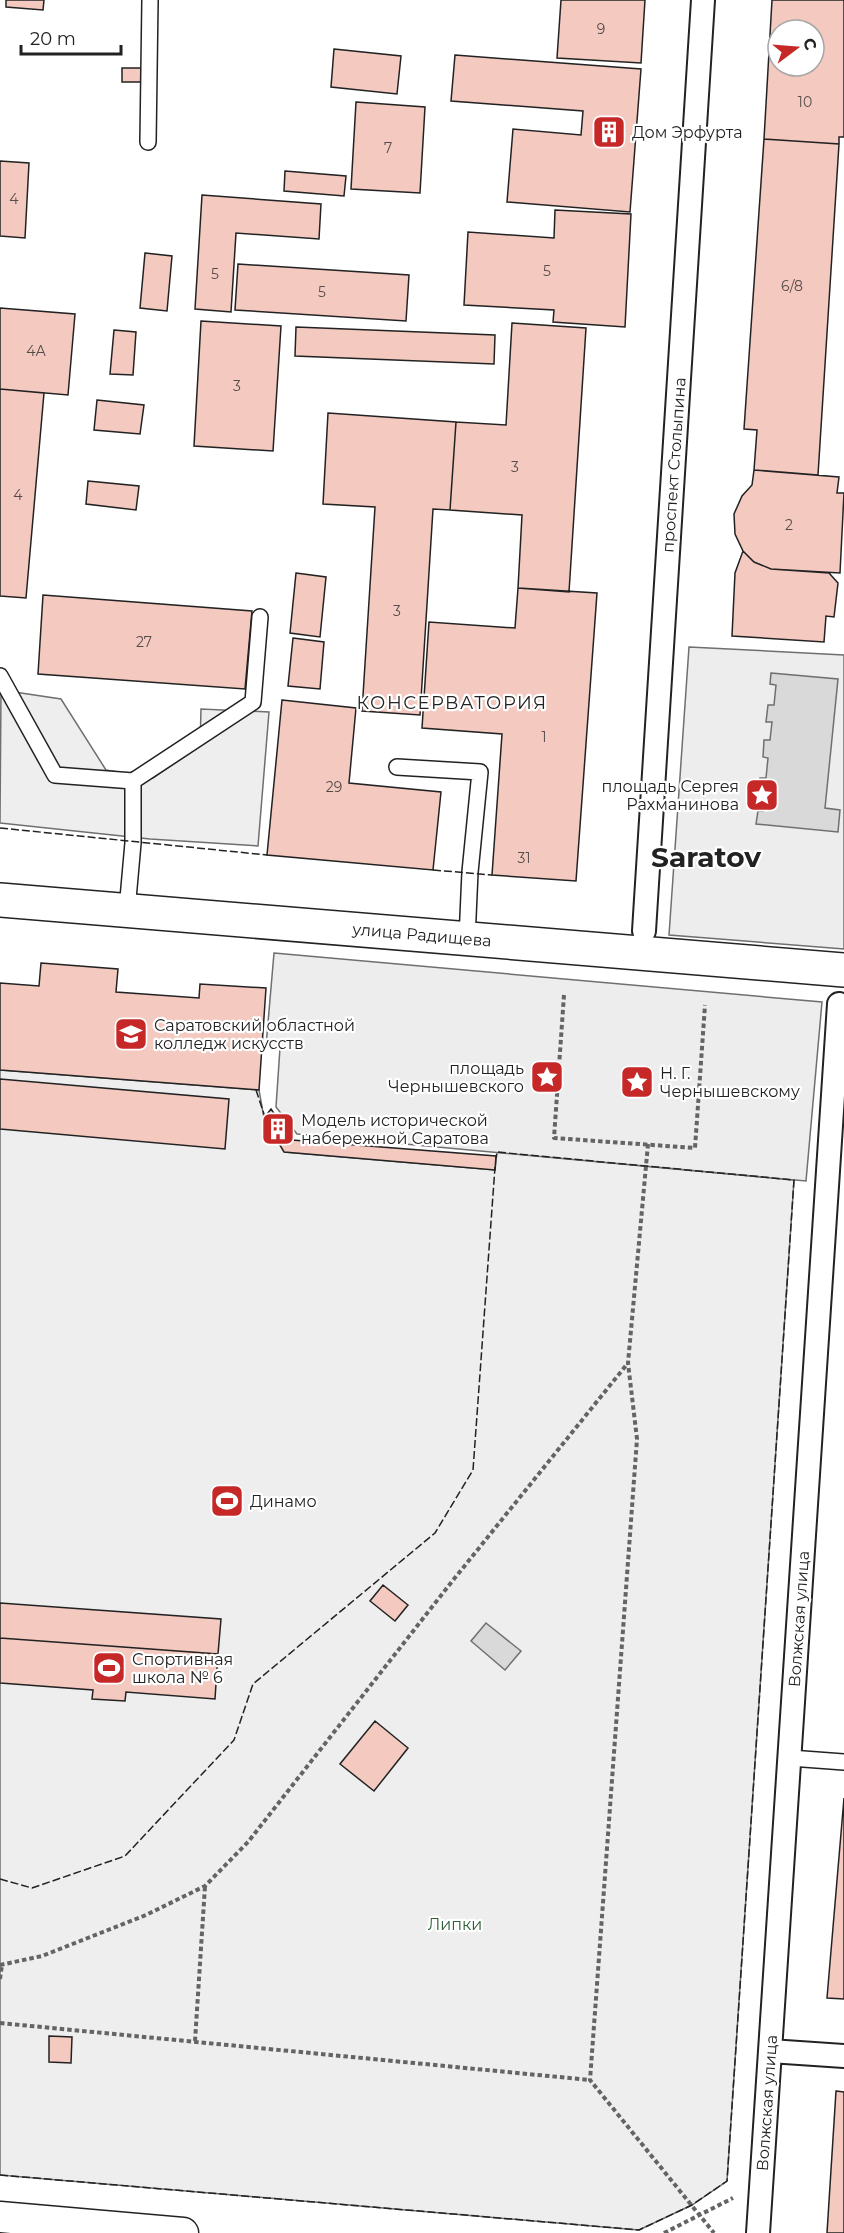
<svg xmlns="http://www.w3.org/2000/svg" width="844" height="2233" font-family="Montserrat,sans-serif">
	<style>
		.green { fill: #eee; stroke: #6f6f6f; stroke-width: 1.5 }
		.parking { fill: #ededed; stroke: #6f6f6f; stroke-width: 1.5 }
		.water { fill: #d9d9d9; stroke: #6f6f6f; stroke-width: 1.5 }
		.building { fill: #f3c9c0; stroke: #222; stroke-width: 1.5; fill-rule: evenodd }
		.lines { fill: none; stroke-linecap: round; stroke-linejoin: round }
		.service-casing { stroke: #222; stroke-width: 18 }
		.pedestrian-casing { stroke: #222; stroke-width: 26 }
		.minor-casing { stroke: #222; stroke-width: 33 }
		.tertiary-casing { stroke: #222; stroke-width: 36 }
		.path { stroke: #646464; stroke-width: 4; stroke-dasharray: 4.5 3; stroke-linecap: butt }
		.service { stroke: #fff; stroke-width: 15 }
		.pedestrian { stroke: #fff; stroke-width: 22 }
		.minor { stroke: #fff; stroke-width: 30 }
		.tertiary { stroke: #fff; stroke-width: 33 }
		.fence { stroke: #222; stroke-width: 1.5; stroke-dasharray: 8 3; stroke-linecap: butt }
		.labels { text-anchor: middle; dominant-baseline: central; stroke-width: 4.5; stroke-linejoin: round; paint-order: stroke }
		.number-label { font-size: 14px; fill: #564c4a }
		.poi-label { font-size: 16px; fill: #222; stroke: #fff; text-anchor: start }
		.street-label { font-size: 16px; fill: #222; stroke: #fff }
		.park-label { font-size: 16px; fill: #2f5e38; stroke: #fff }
		.neighbourhood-label { font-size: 18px; letter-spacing: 1.5px; fill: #222; stroke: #fff }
		.town-label { font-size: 28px; font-weight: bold; fill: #222; stroke: #fff }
	</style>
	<rect width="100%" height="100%" fill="#fff"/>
	<path class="green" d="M1,690L61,699L106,770L153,778L200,746L201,709L269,712L258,846L150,839L0,823Z
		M0,1070L259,1090L264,1118L285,1152L495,1170L497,1152L794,1180L727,2181L692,2205L639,2230L0,2175Z"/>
	<path class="parking" d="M689,647L844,655V949L669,935Z
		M274,953L822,1002L806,1181L297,1134L276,1107L280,1048L266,1046Z"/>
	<path class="water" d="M771,673L838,679L825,808L840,810L838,832L756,824L758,811H763L765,794L759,793L760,778H766L768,758L763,757L764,740H770L772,722H766L768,705H774L776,685L770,684Z
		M486,1623L521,1651L505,1670L471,1641Z"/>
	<path class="building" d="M6,0H44L43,10L6,7Z
		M561,0H645L641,63L557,58Z
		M772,0H844V137H839V144L764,139ZM778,30H814V66H778Z
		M334,49L401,56L397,94L331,87Z
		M455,55L641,69L630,212L507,202L513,129L581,135L583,111L451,101Z
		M122,68H145V82H122Z
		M356,102L425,107L420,193L351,189Z
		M764,139L839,144L818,475L754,470L757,430L744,429Z
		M0,161L29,163L25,238L0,236Z
		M285,171L346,176L344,196L284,191Z
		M202,195L321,204L319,239L236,233L231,312L195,309Z
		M555,210L631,214L625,327L553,322L554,310L464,305L468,232L554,238Z
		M145,253L172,256L167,311L140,308Z
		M238,264L409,275L406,321L235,310Z
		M0,308L75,314L68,395L0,389Z
		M201,321L281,326L273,451L194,446Z
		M512,323L586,328L569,592L518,588L522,515L450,510L456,422L506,425Z
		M296,327L495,335L494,364L295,356Z
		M114,330L136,332L133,375L110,374Z
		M0,389L44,393L26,598L0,596Z
		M97,400L144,405L140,434L94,430Z
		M328,413L456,422L450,510L433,509L420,715L362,711L375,507L323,504Z
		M754,470L839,477L837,493H844L840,573L771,569L754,562L743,551L735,534L734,514L742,496L752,485Z
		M88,481L139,486L136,510L86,504Z
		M743,551L754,562L771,569L829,573L838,583L834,617L826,616L824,642L732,636L735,573Z
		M296,573L326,577L320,637L290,633Z
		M518,588L597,593L576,881L492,875L502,734L422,728L429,622L515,628Z
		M43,595L252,611L245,689L38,674Z
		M293,638L324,642L320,689L288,686Z
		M282,700L356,708L349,783L441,792L433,870L267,855Z
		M41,963L118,969L116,992L199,998L200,984L266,988L259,1090L0,1070V983L39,986Z
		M0,1079L229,1099L225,1149L0,1129Z
		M271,1109L292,1140L496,1156L495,1170L284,1152L264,1118Z
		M383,1585L408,1605L395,1621L370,1601Z
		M0,1603L221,1619L218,1654L0,1638Z
		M0,1638L218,1654L215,1699L126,1692L125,1701L92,1699L93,1690L0,1683Z
		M375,1721L408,1748L374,1791L340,1764Z
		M844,1798V1999L827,1998Z
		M49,2036L72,2037L71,2063L49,2062Z
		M836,2091L844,2092V2233H827Z"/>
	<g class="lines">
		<defs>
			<path id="service" d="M148,142L150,0
				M0,676L55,775L133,781L253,702L260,617
				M397,767L480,772L470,872L467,939
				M127,910L133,843V781
				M790,1758L844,1762"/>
			<path id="pedestrian" d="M644,931L703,0
				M770,2051L844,2056
				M758,2233L839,1004"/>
			<path id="minor" d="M0,2217L183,2233"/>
			<path id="tertiary" d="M0,900L844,970"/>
		</defs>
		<use href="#service" class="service-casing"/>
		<use href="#pedestrian" class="pedestrian-casing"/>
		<use href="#minor" class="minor-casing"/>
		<use href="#tertiary" class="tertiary-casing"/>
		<path class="path" d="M564,995L554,1138L695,1148L705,1005
			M648,1144L628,1363L637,1439L590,2080L714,2233
			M0,1965L42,1956L146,1915L205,1886L248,1842L450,1584L628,1363
			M0,1979L2,1965
			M0,2023L590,2080
			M195,2041L205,1886
			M664,2233L733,2198"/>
		<use href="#service" class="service"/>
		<use href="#pedestrian" class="pedestrian"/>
		<use href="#minor" class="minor"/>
		<use href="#tertiary" class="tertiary"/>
		<path class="fence" d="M0,828L267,855
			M433,870L492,875
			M256,1090L266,1120
			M0,1879L32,1888L125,1856L234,1740L253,1684L435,1533L473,1470L495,1167
			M0,2175L639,2230L692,2205L727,2181L794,1180L497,1152L496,1158"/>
	</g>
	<defs>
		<symbol id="building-square" viewBox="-11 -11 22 22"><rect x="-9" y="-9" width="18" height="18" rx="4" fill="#c62828" stroke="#fff"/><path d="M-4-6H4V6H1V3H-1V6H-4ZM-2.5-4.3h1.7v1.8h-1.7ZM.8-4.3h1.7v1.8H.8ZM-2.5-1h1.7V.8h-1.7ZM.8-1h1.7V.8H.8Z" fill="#fff"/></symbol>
		<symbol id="sight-square" viewBox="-11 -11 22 22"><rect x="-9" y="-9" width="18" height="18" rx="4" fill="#c62828" stroke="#fff"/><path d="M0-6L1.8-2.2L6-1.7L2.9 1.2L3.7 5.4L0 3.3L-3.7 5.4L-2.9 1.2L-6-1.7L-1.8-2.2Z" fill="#fff"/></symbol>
		<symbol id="university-square" viewBox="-11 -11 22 22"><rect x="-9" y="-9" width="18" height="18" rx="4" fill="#c62828" stroke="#fff"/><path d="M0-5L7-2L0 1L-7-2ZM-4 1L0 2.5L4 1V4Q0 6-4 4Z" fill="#fff"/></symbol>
		<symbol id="stadium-square" viewBox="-11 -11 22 22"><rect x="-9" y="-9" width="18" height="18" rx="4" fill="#c62828" stroke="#fff"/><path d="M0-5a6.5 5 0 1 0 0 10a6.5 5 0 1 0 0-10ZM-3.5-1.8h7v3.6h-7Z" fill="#fff"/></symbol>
	</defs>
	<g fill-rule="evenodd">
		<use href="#building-square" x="590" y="113" width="38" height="38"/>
		<use href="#sight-square" x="743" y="776" width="38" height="38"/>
		<use href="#university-square" x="112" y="1015" width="38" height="38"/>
		<use href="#sight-square" x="528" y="1058" width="38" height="38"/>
		<use href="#sight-square" x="618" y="1063" width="38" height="38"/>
		<use href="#building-square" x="259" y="1110" width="38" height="38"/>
		<use href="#stadium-square" x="208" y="1482" width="38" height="38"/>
		<use href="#stadium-square" x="90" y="1649" width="38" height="38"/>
	</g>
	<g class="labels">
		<g class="number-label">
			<text x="601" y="29">9</text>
			<text x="805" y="102">10</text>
			<text x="388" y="148">7</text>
			<text x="14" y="199">4</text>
			<text x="547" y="271">5</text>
			<text x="215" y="274">5</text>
			<text x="792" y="286">6/8</text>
			<text x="322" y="292">5</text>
			<text x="36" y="351">4А</text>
			<text x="237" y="386">3</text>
			<text x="515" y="467">3</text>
			<text x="18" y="495">4</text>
			<text x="789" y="525">2</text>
			<text x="397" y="611">3</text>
			<text x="144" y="642">27</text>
			<text x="544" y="737">1</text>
			<text x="334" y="787">29</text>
			<text x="524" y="858">31</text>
		</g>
		<g class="poi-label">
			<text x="632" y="132">Дом Эрфурта</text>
			<text x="739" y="786" text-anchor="end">площадь Сергея<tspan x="739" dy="18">Рахманинова</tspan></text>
			<text x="154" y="1025">Саратовский областной<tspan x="154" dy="18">колледж искусств</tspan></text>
			<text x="524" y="1068" text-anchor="end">площадь<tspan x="524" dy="18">Чернышевского</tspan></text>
			<text x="660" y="1073">Н. Г.<tspan x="660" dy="18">Чернышевскому</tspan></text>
			<text x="301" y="1120">Модель исторической<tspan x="301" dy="18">набережной Саратова</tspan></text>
			<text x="250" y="1501">Динамо</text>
			<text x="132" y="1659">Спортивная<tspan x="132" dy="18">школа № 6</tspan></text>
		</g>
		<g class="street-label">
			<text transform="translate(674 465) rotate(-86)">проспект Столыпина</text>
			<text transform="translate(422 935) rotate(5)">улица Радищева</text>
			<text transform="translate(799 1619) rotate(-86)">Волжская улица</text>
			<text transform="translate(767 2103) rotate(-86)">Волжская улица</text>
		</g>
		<g class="park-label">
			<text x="455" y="1924">Липки</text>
		</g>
		<g class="neighbourhood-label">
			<text x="452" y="703">КОНСЕРВАТОРИЯ</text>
		</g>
		<g class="town-label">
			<text x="706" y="857">Saratov</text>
		</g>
	</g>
	<g transform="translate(796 48) rotate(74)"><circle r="28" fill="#ffffff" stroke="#a7a7a7" stroke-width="1.5"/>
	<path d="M0-4.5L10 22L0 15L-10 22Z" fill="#c62828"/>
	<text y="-9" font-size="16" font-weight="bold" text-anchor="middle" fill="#222222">С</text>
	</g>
	<path d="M21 45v9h100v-9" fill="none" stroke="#222222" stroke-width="3"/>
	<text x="30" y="45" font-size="18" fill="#222222" stroke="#ffffff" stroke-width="4.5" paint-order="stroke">20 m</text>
</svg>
